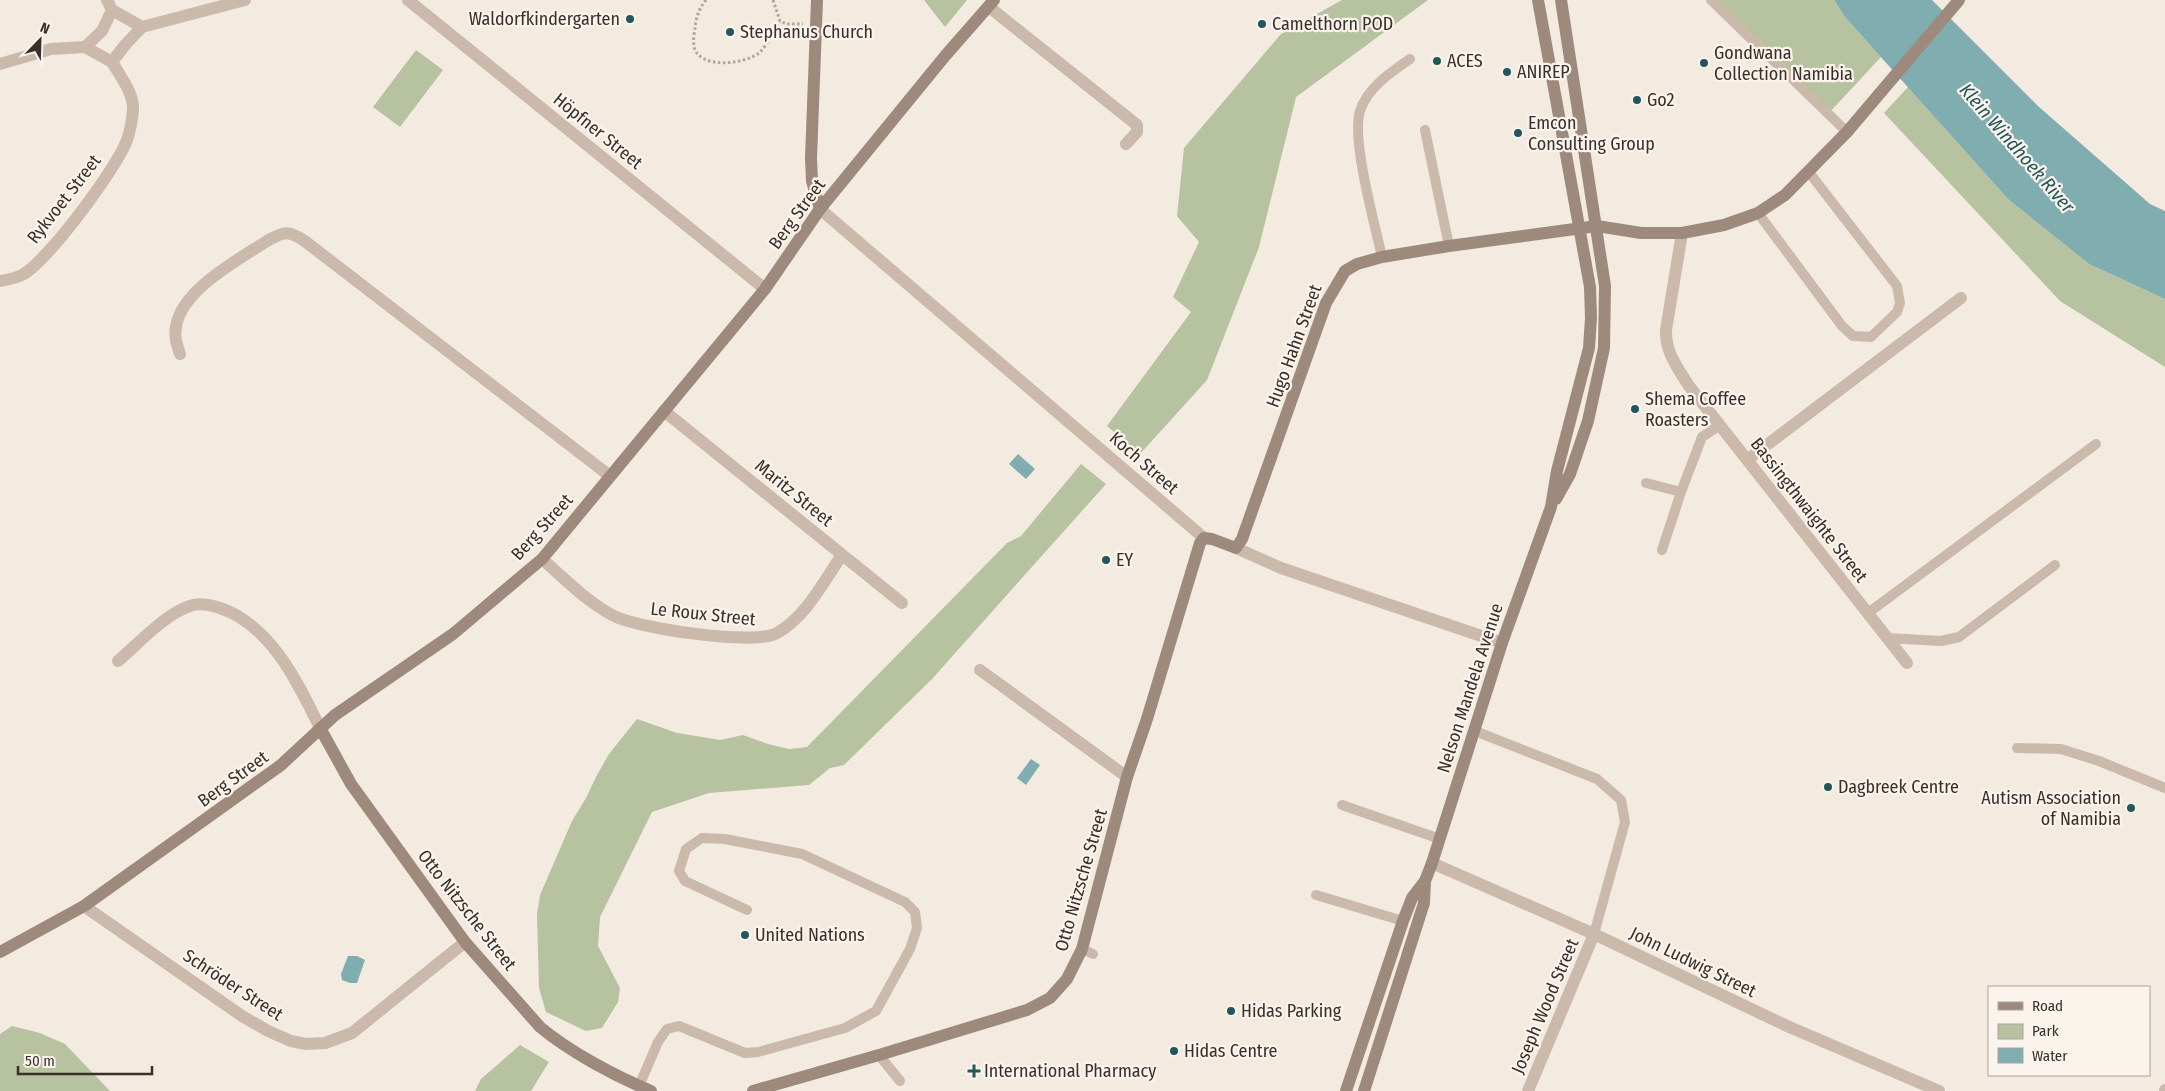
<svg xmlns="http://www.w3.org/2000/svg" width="2165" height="1091" font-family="'Fira Sans Condensed',sans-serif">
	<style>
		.green { fill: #b6c2a0 }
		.water { fill: #80adaf }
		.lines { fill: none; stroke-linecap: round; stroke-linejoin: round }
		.path { stroke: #b7a496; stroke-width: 3; stroke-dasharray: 2.5 2.5; stroke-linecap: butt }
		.lane { stroke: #cbbaac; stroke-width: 10 }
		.street { stroke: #cbbaac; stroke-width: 12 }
		.secondary { stroke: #9e8a7d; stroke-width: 12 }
		.poi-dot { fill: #21565a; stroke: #faf4ed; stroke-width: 2 }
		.labels { text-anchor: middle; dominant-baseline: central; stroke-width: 4.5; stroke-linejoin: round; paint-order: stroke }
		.poi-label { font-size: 18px; fill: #392f2b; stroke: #faf4ed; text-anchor: start }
		.street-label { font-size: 18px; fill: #392f2b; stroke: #faf4ed }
		.water-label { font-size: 19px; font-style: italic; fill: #21565a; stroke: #faf4ed }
	</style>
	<rect width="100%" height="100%" fill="#f3eae0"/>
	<path class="green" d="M924,0H967L945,27Z
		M1342,0H1428L1296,97L1259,247L1207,380L1140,454L1107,426L1191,312L1173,297L1199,242L1177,216L1184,148L1281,34Z
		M1711,0H1834L1845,17L1881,57L1828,114Z
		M416,50L443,70L400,127L373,107Z
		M1908,87L2009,200L2089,264L2165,299V367L2060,301L1884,113Z
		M1081,464L1106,484L932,679L844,765L830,768L809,785L709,793L652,812L600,917L598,946L620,988L618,1002L602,1028L586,1031L546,1012L539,988L537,914L540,895L572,821L586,798L597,775L609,754L637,719L677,733L720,740L743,735L768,744L789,749L807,747L1007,543L1021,536Z
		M12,1026L40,1033L65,1044L110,1091H0V1034Z
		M520,1045L549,1062L531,1091H475L481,1079Z"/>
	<path class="water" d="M1834,0H1932L2039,107L2150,204L2165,211V299L2089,264L2009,200L1845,17Z
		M1018,454L1035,469L1026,479L1009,464Z
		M1031,759L1040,765L1026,785L1017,778Z
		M348,956H357L365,960L357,983H350L342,980L341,974Z"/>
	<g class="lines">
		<path class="path" d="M706,0C699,8 696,18 695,28C694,34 693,41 694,47C700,70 745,64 759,53C768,45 772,31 780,21
			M773,0L780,21L786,24H803"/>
		<path class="lane" d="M1711,0L1847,132
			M1425,130L1449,246
			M1758,213L1842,326L1853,336L1871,337L1897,312L1900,303L1897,286L1808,171
			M1382,257C1375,225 1351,139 1360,111C1367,88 1391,72 1410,59
			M1646,483L1681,492
			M1662,550L1681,492L1702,437L1720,425
			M1868,613L2096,444
			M1887,638L1941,641L1959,637L2055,565
			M1475,731L1597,779L1621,800L1625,822L1594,934
			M2017,748L2061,749L2099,761L2165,788
			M1342,805L1440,839
			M1316,895L1403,921
			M1082,949L1093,954
			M879,1055L900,1081
			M639,1086L658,1042L667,1029L679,1026L745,1053L758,1052L845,1028L876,1011L910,949L917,928L915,912L905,902L802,854L725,839L702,838L686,849L679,871L685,881L747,910"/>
		<path class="street" d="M107,0L112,10L142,27L245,0
			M408,0L765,289
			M989,7L1137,125V132L1126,144
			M85,47L102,31L112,10
			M0,64L51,49L85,47L112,62
			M820,209L1204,538
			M1682,233L1666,330C1665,352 1678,368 1689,386L1907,663
			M0,281C7,280 16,278 22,275C47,262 117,168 127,140C130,132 132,120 133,110C134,93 120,76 112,62L125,45L142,27
			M180,354C177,345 174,337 176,327C181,290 238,260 267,241C284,231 289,230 306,242L610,476
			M664,411L902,603
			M1747,460L1961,298
			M1236,548L1281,568L1502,643
			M542,559C565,579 587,602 614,616C638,628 754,646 777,633C806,617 824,581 842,555
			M118,661C138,644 165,614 190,606C200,602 211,605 220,608C271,625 298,683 320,728
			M980,670L1127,777
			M1432,863L1594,934L1787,1026L1939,1091
			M84,906L242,1016L268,1031L291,1041L306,1044L325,1043L352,1033L465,942
			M1528,1091L1594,934
			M2165,1091V1090"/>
		<path class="secondary" d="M817,0L811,158L812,181L820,209
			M1556,499L1570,474L1588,421L1604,348L1605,286L1561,0
			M320,728L351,784L465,942L540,1027C570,1052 615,1076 651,1091
			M0,952L84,906L281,765L335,715L453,634L542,559L765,289L820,209L945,56L994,0
			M753,1091L879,1055L1027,1010L1050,998L1067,979L1082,949L1127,777L1147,719L1200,543L1204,538L1212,539L1236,548L1242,539L1326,303L1345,271L1357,264L1382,257L1449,246L1597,226L1641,233H1682L1724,225L1758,213L1785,195L1847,132L1959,0
			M1346,1091L1403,921L1412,898L1425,881L1432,863L1502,643L1551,507L1557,471L1589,348L1591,318L1590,287L1538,0
			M1364,1091L1424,903L1425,881"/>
	</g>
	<g class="poi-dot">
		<circle cx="630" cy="19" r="5"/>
		<circle cx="1262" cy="24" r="5"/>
		<circle cx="730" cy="32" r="5"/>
		<circle cx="1437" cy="61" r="5"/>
		<circle cx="1704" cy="63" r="5"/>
		<circle cx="1507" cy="72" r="5"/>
		<circle cx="1637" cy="100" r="5"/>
		<circle cx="1518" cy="133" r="5"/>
		<circle cx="1635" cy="409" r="5"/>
		<circle cx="1106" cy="560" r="5"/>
		<circle cx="1828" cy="787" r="5"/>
		<circle cx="2131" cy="808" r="5"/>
		<circle cx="745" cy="935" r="5"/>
		<circle cx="1231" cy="1011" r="5"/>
		<circle cx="1174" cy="1051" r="5"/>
		<path d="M971.5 1063.5h5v5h5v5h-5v5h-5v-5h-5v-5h5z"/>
	</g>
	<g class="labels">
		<g class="poi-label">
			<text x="620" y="19" text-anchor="end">Waldorfkindergarten</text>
			<text x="1272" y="24">Camelthorn POD</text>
			<text x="740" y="32">Stephanus Church</text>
			<text x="1714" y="53">Gondwana<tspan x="1714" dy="21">Collection Namibia</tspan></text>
			<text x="1447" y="61">ACES</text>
			<text x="1517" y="72">ANIREP</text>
			<text x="1647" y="100">Go2</text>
			<text x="1528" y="123">Emcon<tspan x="1528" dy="21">Consulting Group</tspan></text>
			<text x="1645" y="399">Shema Coffee<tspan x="1645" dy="21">Roasters</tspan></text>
			<text x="1116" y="560">EY</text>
			<text x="1838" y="787">Dagbreek Centre</text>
			<text x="2121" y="798" text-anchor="end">Autism Association<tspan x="2121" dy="21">of Namibia</tspan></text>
			<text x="755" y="935">United Nations</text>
			<text x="1241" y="1011">Hidas Parking</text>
			<text x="1184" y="1051">Hidas Centre</text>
			<text x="984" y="1071">International Pharmacy</text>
		</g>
		<g class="street-label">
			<text transform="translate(598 131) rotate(39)">Höpfner Street</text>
			<text transform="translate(64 199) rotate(-52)">Rykvoet Street</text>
			<text transform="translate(797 214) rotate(-54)">Berg Street</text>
			<text transform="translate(1294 346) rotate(-70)">Hugo Hahn Street</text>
			<text transform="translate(1144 463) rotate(41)">Koch Street</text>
			<text transform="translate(794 493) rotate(39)">Maritz Street</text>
			<text transform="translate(1809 510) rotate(52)">Bassingthwaighte Street</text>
			<text transform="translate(542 527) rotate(-48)">Berg Street</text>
			<text transform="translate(703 614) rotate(6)">Le Roux Street</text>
			<text transform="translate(1470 688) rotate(-72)">Nelson Mandela Avenue</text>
			<text transform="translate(233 779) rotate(-36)">Berg Street</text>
			<text transform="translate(1081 880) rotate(-74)">Otto Nitzsche Street</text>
			<text transform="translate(467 910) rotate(52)">Otto Nitzsche Street</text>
			<text transform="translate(1693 962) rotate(26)">John Ludwig Street</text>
			<text transform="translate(233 985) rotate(33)">Schröder Street</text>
			<text transform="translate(1545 1006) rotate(-67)">Joseph Wood Street</text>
		</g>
		<g class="water-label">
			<text transform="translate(2017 148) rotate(49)">Klein Windhoek River</text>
		</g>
	</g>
	<rect x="1988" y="986" width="162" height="90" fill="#faf4ed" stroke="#ada59f"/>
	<rect x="1998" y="1002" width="25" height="8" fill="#9e8a7d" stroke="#ada59f"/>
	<text x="2032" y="1011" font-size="15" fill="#392f2b">Road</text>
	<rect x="1998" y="1024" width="25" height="15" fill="#b6c2a0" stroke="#ada59f"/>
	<text x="2032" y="1036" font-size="15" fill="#392f2b">Park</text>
	<rect x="1998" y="1048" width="25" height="15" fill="#80adaf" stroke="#ada59f"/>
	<text x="2032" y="1061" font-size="15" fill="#392f2b">Water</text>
	<g transform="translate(40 40) rotate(23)" stroke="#faf4ed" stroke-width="4" paint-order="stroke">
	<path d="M0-4L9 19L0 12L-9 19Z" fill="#392f2b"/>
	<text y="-8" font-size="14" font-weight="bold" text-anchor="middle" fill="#392f2b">N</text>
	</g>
	<path d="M18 1066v8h134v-8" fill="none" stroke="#392f2b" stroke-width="2.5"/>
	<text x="25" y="1066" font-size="15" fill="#392f2b" stroke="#faf4ed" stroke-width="4" paint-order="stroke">50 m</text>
</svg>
